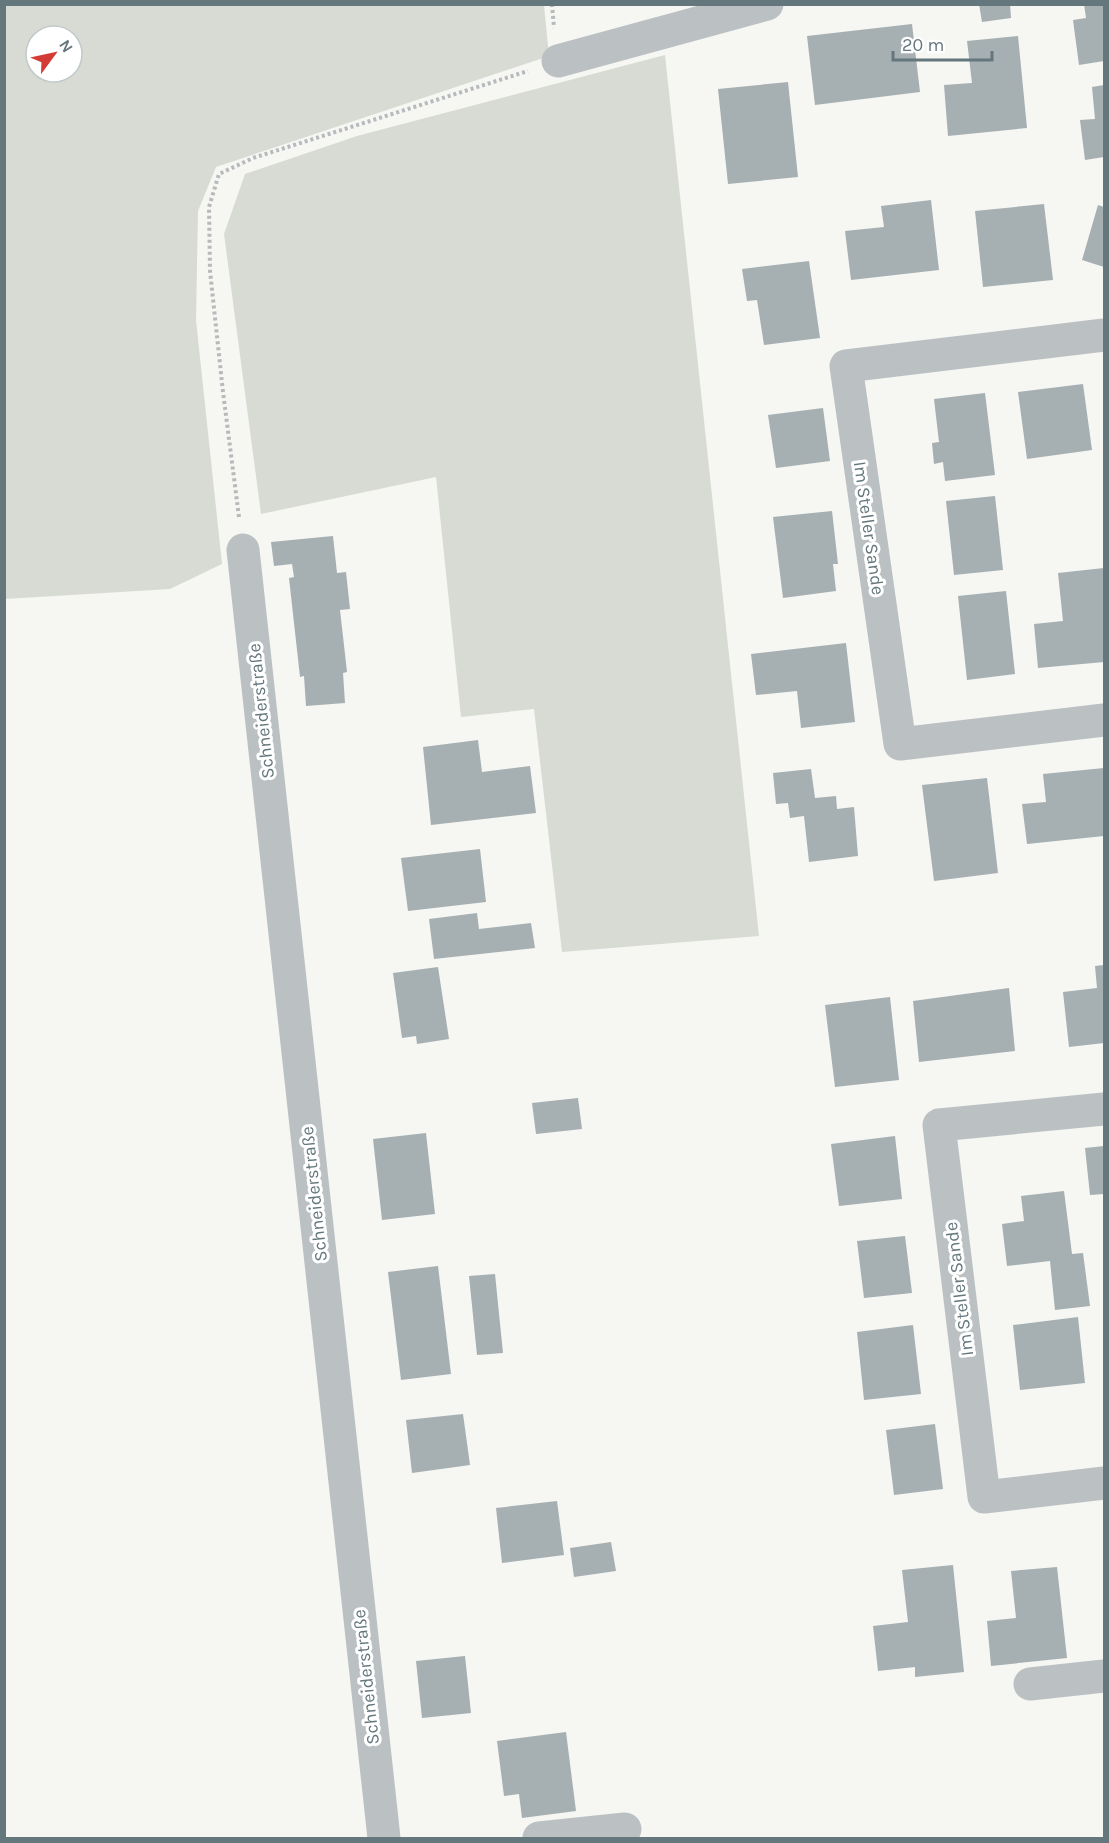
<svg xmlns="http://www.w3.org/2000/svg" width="1109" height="1843" font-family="Karla,sans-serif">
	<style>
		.green { fill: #d7dbd3; fill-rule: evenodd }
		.building { fill: #a6afb2 }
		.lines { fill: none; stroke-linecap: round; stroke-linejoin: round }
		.path { stroke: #b6babc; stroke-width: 4; stroke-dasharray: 3 3; stroke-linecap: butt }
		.minor { stroke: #bbc1c3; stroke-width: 33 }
		.labels { text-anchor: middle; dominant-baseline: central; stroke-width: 6; stroke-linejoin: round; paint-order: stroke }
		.street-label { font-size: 18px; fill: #64777c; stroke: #fff }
	</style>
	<rect width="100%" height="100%" fill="#f6f6f3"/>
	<path class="green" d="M5,5H544L549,56L216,167L198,211L196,320L222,564L170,589L5,599ZM36,36H72V72H36Z
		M665,55L759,936L562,952L534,709L461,717L436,477L261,514L224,234L245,174L357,136Z"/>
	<path class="building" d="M979,4H1010L1011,18L982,22Z
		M1084,4H1104V61L1079,65L1073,20L1086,18Z
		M912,24L920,92L815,105L807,36Z
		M1018,36L1027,128L948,136L944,85L972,83L967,41Z
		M788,82L798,177L728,184L718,89Z
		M1104,85V157L1085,160L1080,120L1095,119L1092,87Z
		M931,200L939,270L851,280L845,231L884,227L881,206Z
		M1044,204L1053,280L983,287L975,211Z
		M1098,205L1104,207V267L1082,260Z
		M809,261L820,338L764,345L757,300L747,301L742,269Z
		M1083,384L1092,450L1027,459L1018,392Z
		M985,393L995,475L945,481L943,462L934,464L932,443L939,442L934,399Z
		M823,408L830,461L776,468L768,415Z
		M995,496L1003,570L954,575L946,501Z
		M832,511L838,564H833L836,591L783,598L773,517Z
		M333,536L337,573L346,572L350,609L340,610L347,672L343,673L345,703L306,706L304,676L300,677L289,578L294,577L292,564L274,566L271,542Z
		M1104,568V662L1038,668L1034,624L1063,621L1058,573Z
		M1006,591L1015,674L967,680L958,596Z
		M846,643L855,722L801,728L797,691L756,695L751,654Z
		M478,740L482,772L530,766L536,813L431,825L423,747Z
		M1104,768V836L1027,844L1022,804L1046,802L1043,774Z
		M811,769L815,798L836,796L837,809L854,807L858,856L809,862L804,816L790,818L788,803L776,804L773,773Z
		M987,778L998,873L934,881L922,785Z
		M480,849L486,902L408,911L401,858Z
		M477,913L479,929L531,923L535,948L434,959L429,919Z
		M1104,965V1043L1069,1047L1063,992L1097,988L1095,966Z
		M438,967L449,1039L417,1044L416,1036L402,1038L393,973Z
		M1009,988L1015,1051L919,1062L913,1001Z
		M890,997L899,1080L835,1087L825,1005Z
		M578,1098L582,1129L536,1134L532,1103Z
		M426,1133L435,1214L382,1220L373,1139Z
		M895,1136L902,1199L839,1206L831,1144Z
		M1104,1146V1194L1090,1195L1085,1148Z
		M1064,1191L1072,1254L1083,1253L1090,1306L1055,1310L1050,1261L1007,1266L1002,1224L1024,1221L1021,1196Z
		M905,1236L912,1293L864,1298L857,1241Z
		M438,1266L451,1374L401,1380L388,1272Z
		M495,1274L503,1353L477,1355L469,1276Z
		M1078,1317L1085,1383L1020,1390L1013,1325Z
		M913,1325L921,1394L864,1400L857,1332Z
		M463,1414L470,1465L412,1473L406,1420Z
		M935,1424L943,1489L894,1495L886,1430Z
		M557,1501L564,1555L502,1563L496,1508Z
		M611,1542L616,1571L574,1577L570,1548Z
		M953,1565L964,1672L915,1677V1667L878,1671L873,1626L908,1622L902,1570Z
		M1057,1567L1067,1658L991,1666L987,1621L1016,1618L1011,1571Z
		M465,1656L471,1713L422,1718L416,1661Z
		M566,1732L576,1811L522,1818L519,1794L504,1796L497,1741Z"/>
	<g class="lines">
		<path class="path" d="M552,4L554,28
			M239,517L223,392L210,271L209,207L219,174L253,158L528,71"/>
		<path class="minor" d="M558,61L767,4
			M1104,335L846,366L900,744L1104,720
			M243,550L384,1838
			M1104,1109L939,1125L984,1497L1104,1483
			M1030,1684L1104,1676
			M539,1838L625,1829"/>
	</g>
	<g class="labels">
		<g class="street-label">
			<text transform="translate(869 528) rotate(82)">Im Steller Sande</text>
			<text transform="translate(261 711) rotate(-96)">Schneiderstraße</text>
			<text transform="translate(314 1194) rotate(-96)">Schneiderstraße</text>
			<text transform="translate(959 1289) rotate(-97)">Im Steller Sande</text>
			<text transform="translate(366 1677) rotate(-96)">Schneiderstraße</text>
		</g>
	</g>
	<rect width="1109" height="1843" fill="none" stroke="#64777c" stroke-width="12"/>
	<g transform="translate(54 54) rotate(57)"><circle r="28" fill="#ffffff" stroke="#c1c9cb" stroke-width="1.5"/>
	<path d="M0-4.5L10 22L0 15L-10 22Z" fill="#d33b37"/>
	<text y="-9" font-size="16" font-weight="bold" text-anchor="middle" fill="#64777c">N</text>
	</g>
	<path d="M893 51v9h99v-9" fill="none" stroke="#64777c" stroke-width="3"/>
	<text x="902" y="51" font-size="18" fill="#64777c" stroke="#ffffff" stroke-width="4.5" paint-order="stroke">20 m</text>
</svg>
